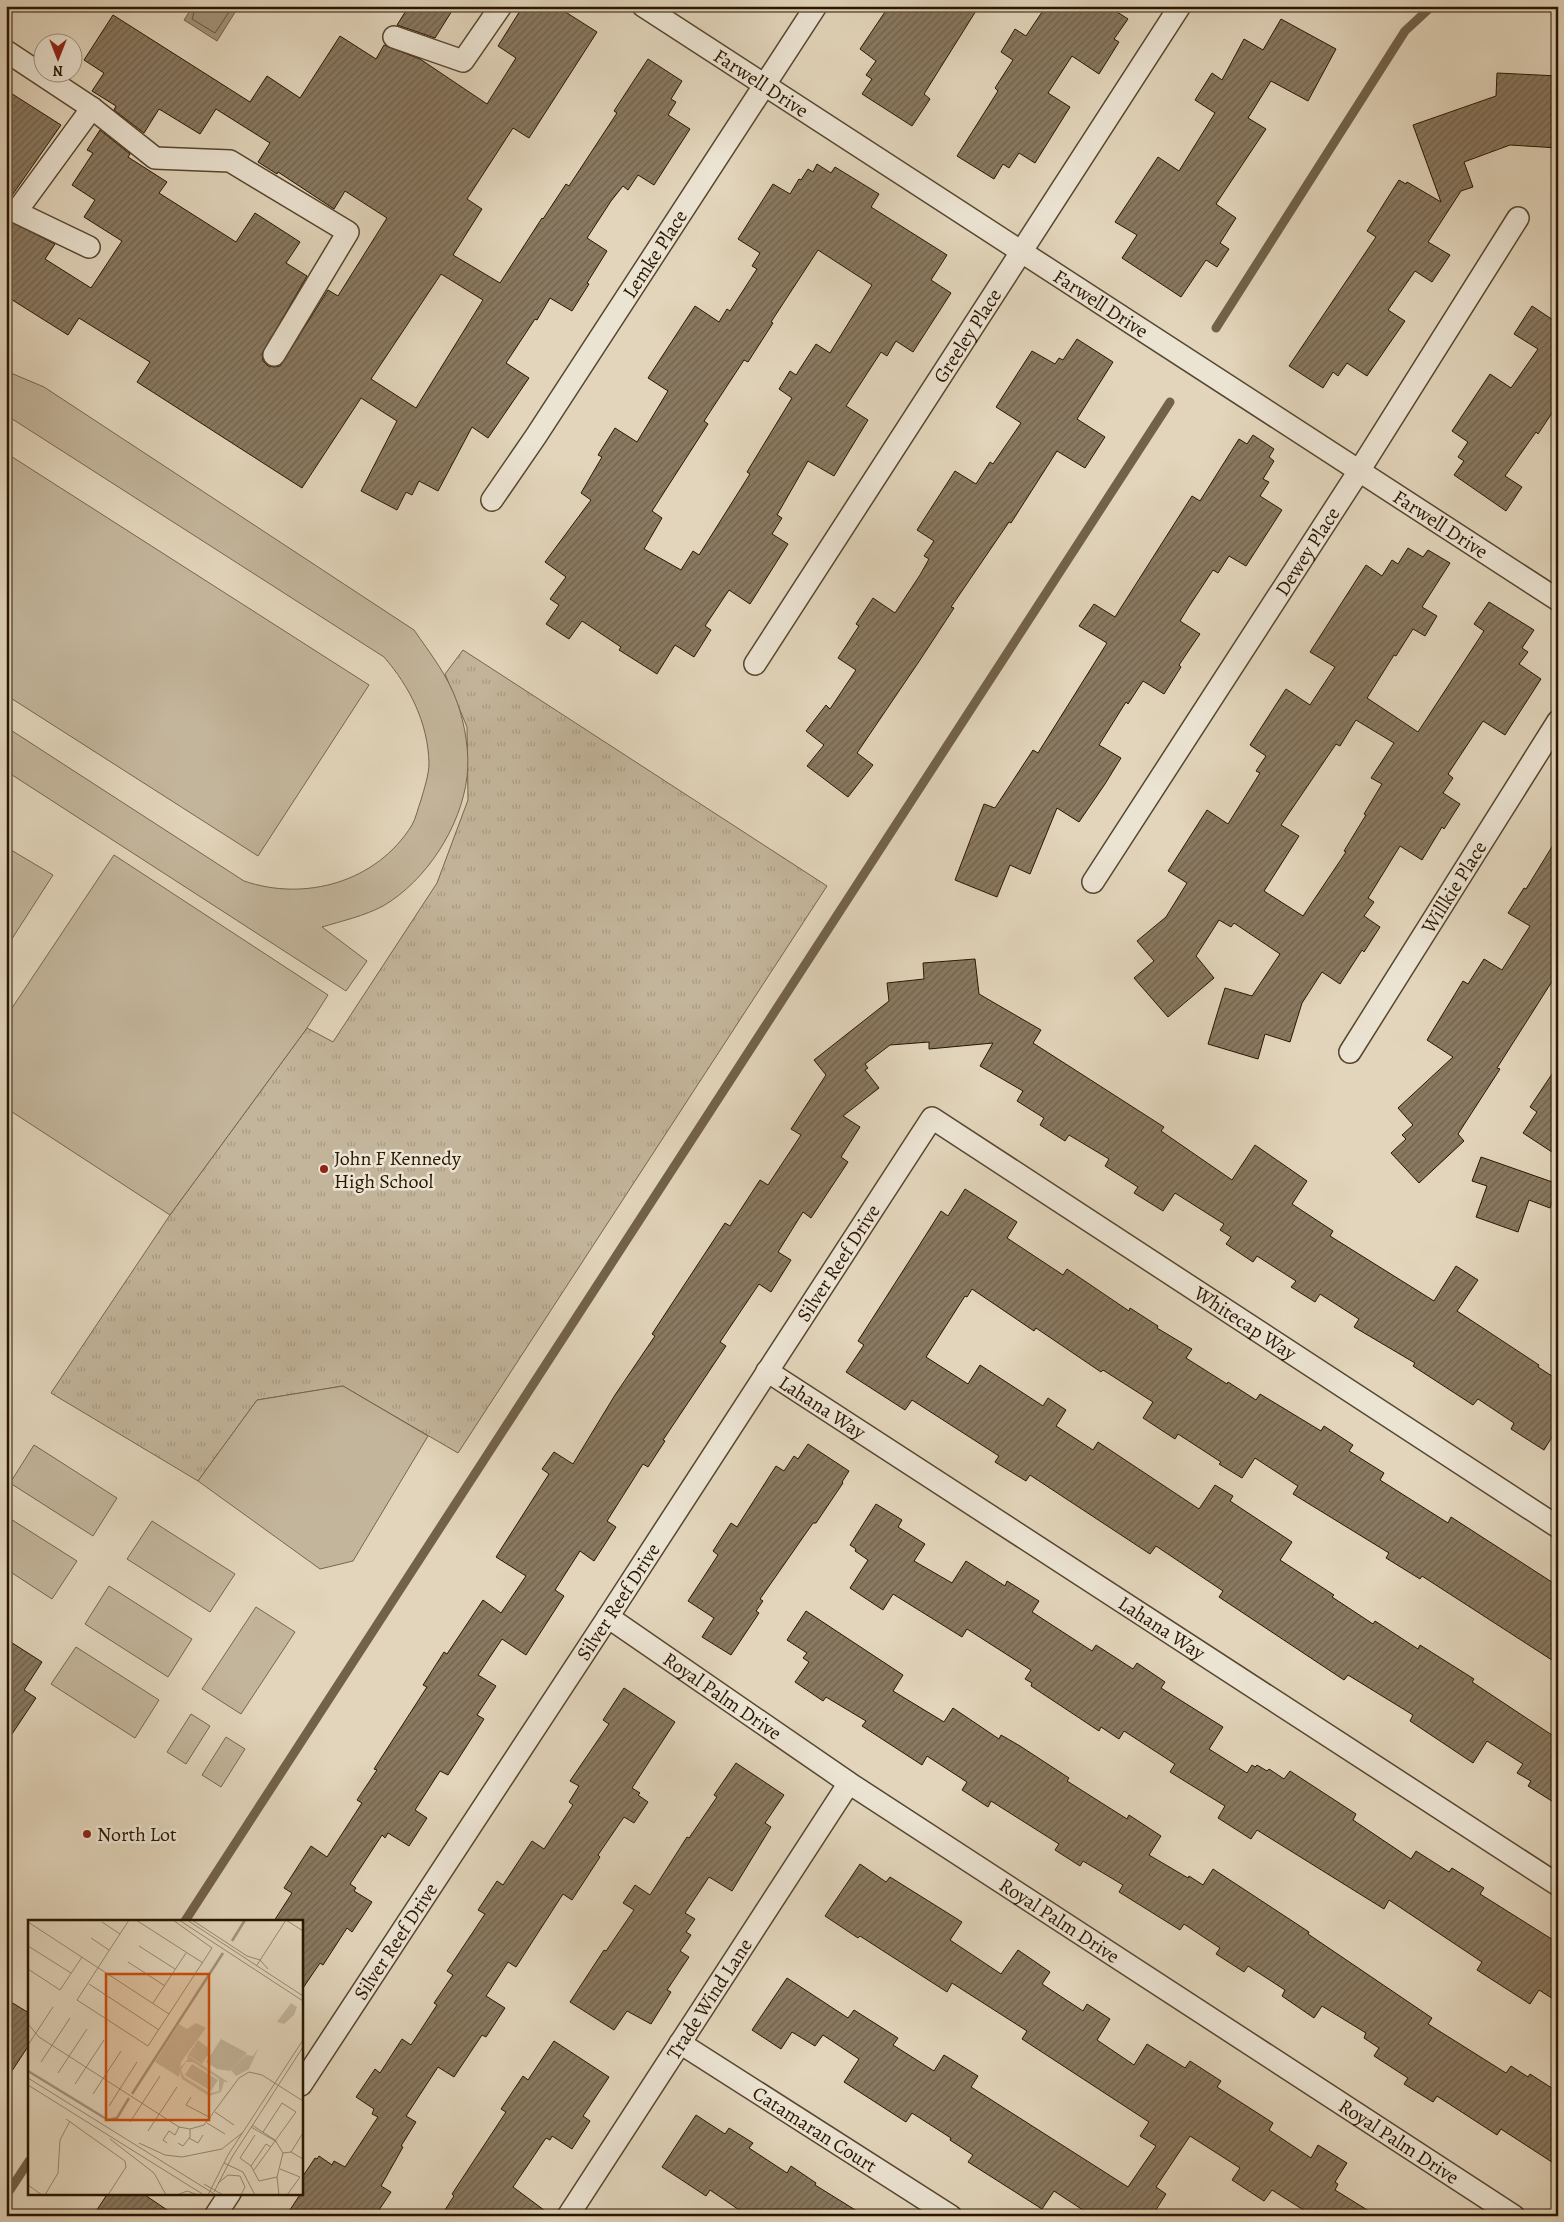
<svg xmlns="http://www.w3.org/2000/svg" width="1564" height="2222" font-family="Alegreya,serif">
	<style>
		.grass { fill: url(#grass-tufts); stroke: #76664e }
		.pitch { fill: #c3b59b; stroke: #76664e }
		.water { fill: #a3947b; stroke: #72624a }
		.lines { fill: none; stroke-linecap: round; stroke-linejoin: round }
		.shore { stroke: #66553e; stroke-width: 1 }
		.stream { stroke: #72624a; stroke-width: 9 }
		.building { fill: url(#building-hatch); stroke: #291600; fill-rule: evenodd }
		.street-casing { stroke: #57462f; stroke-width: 24 }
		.street { stroke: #ece4d3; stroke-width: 21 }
		.poi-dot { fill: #8f2418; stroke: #ece4d3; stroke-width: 2 }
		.labels { text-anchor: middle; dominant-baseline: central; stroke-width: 5; stroke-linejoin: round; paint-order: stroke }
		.street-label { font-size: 20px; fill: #291600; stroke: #ece4d3 }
		.poi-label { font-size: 20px; fill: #291600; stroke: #ece4d3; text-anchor: start }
		.inset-river { fill: none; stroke: #a3947b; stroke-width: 2.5 }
		.inset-road { fill: none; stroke: #988970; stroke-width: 1 }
		.view { fill: #cb4f0a; fill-opacity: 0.15; stroke: #cb4f0a; stroke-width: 2.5 }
		.inset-edge { fill: none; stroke: #291600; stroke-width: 2.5 }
	</style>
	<defs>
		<pattern id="grass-tufts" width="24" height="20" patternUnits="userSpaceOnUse" patternTransform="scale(1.25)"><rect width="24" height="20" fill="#c3b59b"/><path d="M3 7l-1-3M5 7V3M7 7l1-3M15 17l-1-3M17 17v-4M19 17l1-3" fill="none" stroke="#a89b84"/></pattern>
		<pattern id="building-hatch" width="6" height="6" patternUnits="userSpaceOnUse" patternTransform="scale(1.25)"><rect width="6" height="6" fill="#897961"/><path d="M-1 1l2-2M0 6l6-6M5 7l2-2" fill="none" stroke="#70624e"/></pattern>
	</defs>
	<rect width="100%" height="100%" fill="#e2d5bb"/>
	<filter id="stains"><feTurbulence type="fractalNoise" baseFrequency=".004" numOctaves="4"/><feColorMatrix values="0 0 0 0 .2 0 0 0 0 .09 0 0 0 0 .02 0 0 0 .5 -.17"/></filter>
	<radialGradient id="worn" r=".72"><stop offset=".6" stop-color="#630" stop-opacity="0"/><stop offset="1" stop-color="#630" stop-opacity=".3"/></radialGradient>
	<path class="grass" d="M463,650L827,886L458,1453L343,1386L257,1400L198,1481L51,1393L170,1215L307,1028L333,1042L437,883L468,800L467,727L445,674Z"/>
	<path class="pitch" d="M6,371L44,387L414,630C430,653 448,676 457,702C465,724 470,754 467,777C461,827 426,881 383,906C364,916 342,921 322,927L367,961L346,991L6,771V727L244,881C305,902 377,882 412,825C416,818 418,808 421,800C424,789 429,775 429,763C428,723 410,687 384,657L6,415Z
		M6,453L369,685L258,856L6,695Z
		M6,847L53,875L6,948Z
		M114,855L328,995L307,1028L170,1215L6,1108V1017Z
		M343,1386L428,1436L353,1561L320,1569L198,1481L257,1400Z
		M34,1445L117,1498L93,1536L10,1483Z
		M6,1516L77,1561L52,1599L6,1569Z
		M152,1521L235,1574L210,1612L127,1559Z
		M109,1586L192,1639L168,1677L85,1624Z
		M256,1607L295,1632L241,1714L202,1689Z
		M76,1647L159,1700L135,1738L51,1684Z
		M191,1714L210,1726L186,1764L167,1752Z
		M226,1737L245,1749L221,1787L202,1775Z"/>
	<path class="water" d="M193,6H239L217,41L184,20Z"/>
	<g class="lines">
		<path class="shore" d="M196,6L192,19L215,33L233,6"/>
		<path class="stream" d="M1216,328L1405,31L1432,6
			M185,1921L1170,402
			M6,2196L29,2161"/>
	</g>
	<path class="building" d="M409,6H455L435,38L397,25Z
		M523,6H556L597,32L529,138L513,128L467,199L482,209L453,255L500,283L542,218L543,219L566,184L569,186L617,113L614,111L648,59L682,81L671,99L676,102L668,115L690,129L654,185L638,175L628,190L623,186L611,201L587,238L607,251L587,283L589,284L572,311L550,298L537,320L535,319L506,363L529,378L488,438L472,427L438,491L419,481L412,495L406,492L397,510L361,491L397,421L361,398L302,488L137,382L150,362L79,318L68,335L6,296V219L55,244L45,259L91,288L122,241L84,217L95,200L72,185L93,153L87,150L100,130L130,154L128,157L167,182L159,193L236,242L255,213L300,242L286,263L307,276L262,354L263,361L268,366L274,367L280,366L328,290L338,296L387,218L345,191L334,209L278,172L277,174L258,162L270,143L216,109L200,134L159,109L144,133L114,110L116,106L92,91L104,73L84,60L113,15L250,102L267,76L300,98L340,36L376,59L384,45L420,59L487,104L516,58L498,46ZM441,274L483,300L416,408L371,379Z
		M889,6H979L924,94L930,99L912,126L862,94L872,79L866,75L876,61L860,49Z
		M1046,6H1108L1128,19L1114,39L1119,42L1099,74L1072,56L1048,93L1070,107L1035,163L1019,153L1009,168L1003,164L994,179L957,156L998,91L995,88L1013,60L1001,52L1015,29L1026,36Z
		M1281,19L1336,49L1308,101L1271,81L1248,118L1266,129L1216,204L1236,218L1220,243L1229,249L1217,267L1206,260L1181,297L1122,258L1137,235L1115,222L1158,157L1179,171L1215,113L1195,100L1212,73L1222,80L1244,39L1263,50Z
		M1497,73L1558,76V148L1510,145L1464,162L1473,187L1461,191L1428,242L1450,255L1432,282L1415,271L1388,310L1405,321L1367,376L1347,363L1338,376L1333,372L1323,388L1289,366L1376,237L1367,231L1385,202L1399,180L1406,184L1407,182L1441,202L1413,125L1496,96Z
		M6,90L61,125L6,204Z
		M817,164L831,173L835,167L879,194L871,207L947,255L931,280L951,293L913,352L896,341L887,356L881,352L846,406L868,420L834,476L808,461L777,515L782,518L772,534L788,544L750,604L729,590L705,626L711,630L694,657L675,645L657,674L619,650L621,647L582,621L569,639L546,624L559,605L550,599L566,577L545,562L591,500L581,493L602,457L598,455L615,428L637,442L668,391L648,378L695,306L719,322L727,309L730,311L757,269L752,266L760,253L738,239L773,184L790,194L799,179L801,180L808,169L813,172ZM818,250L872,285L830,353L816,344L796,375L790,371L779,389L792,398L747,472L750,474L699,555L693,551L681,570L644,549L662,518L652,511L708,424L704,421L744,360L748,362L773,323L771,322Z
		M1532,306L1556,322L1558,320V404L1538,434L1536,432L1505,476L1522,487L1506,511L1454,475L1464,461L1458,457L1468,442L1452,431L1490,374L1511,388L1538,349L1514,334Z
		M1077,339L1113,362L1077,419L1105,437L1085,468L1057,451L1011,523L1009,522L951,607L954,608L920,660L857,753L873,765L848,797L807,766L824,745L806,731L826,705L830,709L856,670L838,658L859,626L856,624L873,598L895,613L920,575L929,559L924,556L934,541L917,530L955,471L976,484L990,462L993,464L1021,423L996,407L1032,351L1055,364L1059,358L1063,360Z
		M1253,435L1274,449L1269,457L1274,461L1263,479L1269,482L1260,496L1282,510L1246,566L1229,556L1218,573L1213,570L1188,608L1180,621L1200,634L1179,665L1181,667L1164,694L1143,681L1128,704L1126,702L1099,745L1121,758L1105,784L1079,822L1057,808L1030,874L1010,865L997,897L955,880L984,804L995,808L1033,750L1038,753L1107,643L1079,626L1094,604L1115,617L1192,496L1200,501L1239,439L1247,444Z
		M1408,548L1423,557L1428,550L1450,563L1422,607L1437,616L1425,636L1413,629L1396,656L1394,655L1367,698L1418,732L1484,631L1474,624L1489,602L1534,630L1522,648L1528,652L1519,664L1541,679L1505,735L1483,721L1448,774L1453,778L1443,793L1460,804L1444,829L1442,827L1422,860L1400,846L1368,898L1374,902L1364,916L1380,927L1364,952L1362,950L1340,984L1322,972L1302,1003L1290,1042L1265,1034L1258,1059L1208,1044L1225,988L1252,996L1280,954L1234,923L1231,927L1219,920L1196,956L1214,978L1168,1017L1134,978L1154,961L1137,941L1166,917L1187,883L1168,871L1207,810L1228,824L1260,773L1256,771L1266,756L1250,745L1286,689L1310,705L1335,667L1310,652L1366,565L1382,576L1392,560L1398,564ZM1356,720L1394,743L1371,778L1382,784L1364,814L1366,815L1344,851L1346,852L1303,916L1264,891L1299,836L1281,825L1336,744L1340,746Z
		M1558,837V972L1497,1068L1500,1069L1458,1134L1464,1141L1419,1183L1391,1153L1406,1139L1402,1135L1413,1125L1398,1108L1453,1057L1427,1040L1463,981L1468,984L1484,959L1502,970L1530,926L1508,913L1524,888L1526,889Z
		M975,959L979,994L1041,1030L1033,1043L1164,1127L1161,1131L1232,1180L1255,1145L1307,1181L1292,1204L1333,1231L1330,1236L1434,1301L1456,1266L1478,1280L1457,1311L1539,1365L1538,1367L1558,1380V1427L1544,1450L1511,1429L1514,1423L1478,1399L1473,1405L1413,1366L1415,1363L1354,1327L1359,1319L1320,1294L1315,1302L1291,1287L1296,1281L1257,1256L1253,1262L1226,1244L1231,1237L1220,1230L1224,1224L1175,1193L1163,1211L1134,1193L1138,1187L1105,1166L1109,1159L1069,1135L1065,1141L1040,1125L1044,1118L1017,1101L1023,1091L980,1066L993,1043L929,1049V1042L890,1045L865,1064L868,1068L865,1070L879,1088L843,1116L860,1127L841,1157L848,1162L811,1218L803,1212L778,1252L791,1260L771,1292L759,1284L720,1342L726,1346L663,1440L665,1441L648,1467L643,1464L607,1521L616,1527L594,1561L580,1551L555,1590L564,1596L526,1655L502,1639L478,1675L496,1686L477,1715L484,1719L448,1775L440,1771L415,1810L427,1818L409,1846L388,1833L385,1838L382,1835L350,1884L356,1888L354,1891L372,1902L352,1932L347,1928L323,1965L320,1963L301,1991V1921H274L292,1893L284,1888L311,1846L327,1857L362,1803L357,1800L377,1770L374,1769L427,1687L423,1685L444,1652L447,1654L483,1600L501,1613L526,1576L496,1557L549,1474L542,1469L554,1452L573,1464L615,1395L655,1336L652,1334L725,1223L730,1226L760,1180L768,1185L801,1135L791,1129L826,1075L814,1060L889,1001L887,983L924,979L923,963Z
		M1558,1065V1156L1523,1133L1537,1112L1530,1107Z
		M1481,1157L1558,1184L1550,1208L1529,1200L1518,1232L1476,1217L1487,1186L1472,1181Z
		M965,1189L1017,1222L1007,1238L1063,1275L1067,1269L1129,1311L1130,1308L1158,1326L1157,1328L1192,1349L1186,1358L1227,1384L1228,1382L1256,1400L1260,1394L1321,1431L1324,1426L1353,1445L1349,1451L1384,1473L1380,1480L1448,1523L1451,1517L1558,1586V1664L1422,1576L1420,1579L1386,1558L1389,1553L1293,1494L1298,1486L1255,1458L1242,1478L1219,1464L1221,1462L1178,1434L1175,1439L1143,1418L1153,1402L1103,1370L1101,1372L1036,1328L1034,1331L972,1289L967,1297L965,1296L926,1357L968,1384L980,1365L1043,1406L1048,1398L1066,1410L1056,1426L1093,1450L1098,1442L1199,1509L1215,1485L1233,1496L1230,1501L1292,1542L1280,1560L1334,1595L1332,1597L1373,1624L1375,1621L1418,1649L1420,1645L1474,1679L1472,1682L1558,1739V1805L1528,1786L1531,1781L1517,1773L1523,1764L1487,1741L1473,1763L1410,1721L1413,1715L1348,1675L1344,1680L1219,1597L1223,1591L1156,1546L1150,1554L1030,1475L1026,1481L995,1462L999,1456L912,1400L905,1410L846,1372L864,1345L858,1341L917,1249L941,1211L948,1216Z
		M808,1444L849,1471L842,1482L843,1483L816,1523H813L760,1599L763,1601L756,1611L759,1613L731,1655L702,1637L714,1618L688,1601L718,1555L713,1551L731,1523L737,1527L776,1466L784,1471L794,1456L798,1459Z
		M876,1504L902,1520L898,1527L925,1544L914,1561L952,1583L966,1561L1005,1586L1007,1581L1039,1601L1032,1612L1092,1651L1096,1645L1133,1669L1137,1663L1165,1682L1161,1688L1223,1727L1209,1749L1247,1773L1252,1765L1255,1767L1257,1765L1267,1771L1269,1769L1284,1779L1290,1771L1356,1814L1353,1820L1411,1859L1416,1851L1449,1872L1452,1868L1484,1888L1480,1894L1558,1943V2002L1539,1990L1530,2004L1477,1970L1482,1962L1389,1900L1384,1909L1257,1830L1251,1839L1218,1818L1225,1806L1170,1772L1175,1764L1124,1731L1119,1739L1101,1727L1099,1731L1031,1686L1032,1683L1025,1679L1031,1670L967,1629L962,1637L893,1594L883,1610L850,1588L868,1560L855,1551L856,1549L850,1545Z
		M806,1611L903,1675L893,1691L944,1722L953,1708L999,1739L1001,1735L1020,1746L1069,1778L1067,1781L1127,1819L1129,1815L1161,1836L1149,1855L1188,1878L1189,1876L1203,1885L1213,1869L1309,1932L1308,1934L1432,2018L1428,2024L1506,2073L1511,2066L1528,2077L1530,2074L1558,2092V2166L1501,2129L1497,2135L1437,2096L1433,2102L1404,2084L1408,2078L1374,2056L1379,2048L1364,2038L1366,2033L1322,2006L1314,2018L1282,1996L1285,1990L1248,1966L1244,1972L1216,1954L1220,1948L1184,1924L1180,1930L1119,1892L1123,1885L1083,1861L1080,1866L1055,1850L1059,1844L991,1801L988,1807L962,1790L967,1782L927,1756L922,1765L862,1726L866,1721L826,1697L823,1701L795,1682L809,1662L803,1658L807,1653L787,1640Z
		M6,1639L42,1662L24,1690L36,1698L6,1743Z
		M624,1688L675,1722L632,1788L640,1793L638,1795L648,1802L634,1823L624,1817L598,1855L600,1857L572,1900L563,1894L516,1967L508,1962L486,1996L505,2008L486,2037L482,2035L454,2077L438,2067L406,2116L416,2122L401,2146L403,2147L381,2186L391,2192L375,2216H286L301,2193V2179L315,2158L317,2159L319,2156L332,2165L334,2161L345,2167L378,2117L372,2114L374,2109L356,2097L375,2069L380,2073L402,2039L411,2045L437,2005L434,2003L453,1975L447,1971L485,1914L478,1910L497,1881L503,1885L532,1841L544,1849L573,1805L569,1802L579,1786L570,1781L609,1724L603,1720Z
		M736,1763L784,1795L765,1823L771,1827L732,1891L709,1877L685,1913L695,1919L686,1932L691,1935L680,1951L689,1957L667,1990L671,1992L651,2024L627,2011L614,2030L570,2002L604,1950L606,1951L634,1910L623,1903L635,1885L650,1895L687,1837L689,1838L717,1797L714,1795Z
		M860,1864L886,1882L890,1877L962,1922L950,1940L1001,1974L1018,1950L1050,1972L1042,1984L1083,2011L1087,2004L1110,2019L1097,2040L1134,2065L1147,2044L1185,2068L1190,2061L1221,2081L1217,2087L1273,2123L1269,2130L1311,2158L1318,2145L1347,2163L1335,2182L1338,2184L1335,2190L1377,2216H1313L1272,2190L1264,2201L1232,2180L1240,2168L1190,2136L1156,2187L1166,2194L1152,2216H1092L1054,2191L1042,2209L968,2162L973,2155L950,2140L951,2138L912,2113L906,2122L844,2082L859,2059L823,2035L815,2046L792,2032L781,2049L752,2030L787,1978L848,2018L854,2010L898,2038L893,2045L934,2071L944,2055L978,2076L971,2087L1128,2187L1156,2146L1140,2136L1149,2122L1022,2039L1027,2031L952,1983L947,1992L860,1936L858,1938L825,1916Z
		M6,1999L29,2013V2045L6,2080Z
		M554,2041L609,2077L583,2116L590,2121L572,2149L552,2136L550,2140L546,2138L513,2187L552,2216H441L454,2196L452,2194L506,2112L501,2109L523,2076L528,2080Z
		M696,2115L725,2134L729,2128L753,2143L749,2148L787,2173L791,2166L816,2183L815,2185L865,2216H748L710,2190L706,2196L662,2167Z
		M108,2193H142L176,2216H93Z"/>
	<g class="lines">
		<defs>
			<g id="street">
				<path id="s1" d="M643,6L1558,600"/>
				<path d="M394,37L463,61L501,6"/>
				<path d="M6,51L92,108L155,158L230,161L348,232L274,355"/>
				<path d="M89,247L16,212L92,108"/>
				<path id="s2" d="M492,500L536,436L816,6"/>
				<path id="s3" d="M755,664L1180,6"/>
				<path id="s4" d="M1093,882L1359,471L1518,218"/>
				<path id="s5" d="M1350,1052L1558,721"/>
				<path id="s6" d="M767,1371L1558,1885"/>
				<path id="s7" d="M608,1617L849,1783L1514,2216"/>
				<path id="s8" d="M680,2043L951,2216"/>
				<path id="s9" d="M301,2085L608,1617L932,1118L1558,1527"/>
				<path d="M215,2216L230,2193"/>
				<path id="s10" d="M568,2216L849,1783"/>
			</g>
		</defs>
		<use href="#street" class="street-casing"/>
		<use href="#street" class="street"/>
	</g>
	<g class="poi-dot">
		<circle cx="324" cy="1169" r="5"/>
		<circle cx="87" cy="1834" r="5"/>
	</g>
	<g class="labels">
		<g class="street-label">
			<text stroke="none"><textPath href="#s1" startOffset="141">Farwell Drive</textPath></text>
			<text stroke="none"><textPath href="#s2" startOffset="295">Lemke Place</textPath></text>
			<text stroke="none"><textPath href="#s1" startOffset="546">Farwell Drive</textPath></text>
			<text stroke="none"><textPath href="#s3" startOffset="391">Greeley Place</textPath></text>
			<text stroke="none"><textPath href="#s1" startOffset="951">Farwell Drive</textPath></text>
			<text stroke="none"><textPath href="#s4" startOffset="394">Dewey Place</textPath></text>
			<text stroke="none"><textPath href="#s5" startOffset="195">Willkie Place</textPath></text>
			<text stroke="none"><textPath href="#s9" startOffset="982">Silver Reef Drive</textPath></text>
			<text stroke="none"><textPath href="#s9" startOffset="1529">Whitecap Way</textPath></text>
			<text stroke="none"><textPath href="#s6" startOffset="66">Lahana Way</textPath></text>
			<text stroke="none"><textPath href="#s9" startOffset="578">Silver Reef Drive</textPath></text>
			<text stroke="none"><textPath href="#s6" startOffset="471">Lahana Way</textPath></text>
			<text stroke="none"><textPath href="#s7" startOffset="139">Royal Palm Drive</textPath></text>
			<text stroke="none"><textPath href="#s7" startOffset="544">Royal Palm Drive</textPath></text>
			<text stroke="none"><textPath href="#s9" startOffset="172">Silver Reef Drive</textPath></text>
			<text stroke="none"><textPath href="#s10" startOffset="259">Trade Wind Lane</textPath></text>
			<text stroke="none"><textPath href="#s8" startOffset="160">Catamaran Court</textPath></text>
			<text stroke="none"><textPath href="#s7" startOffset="949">Royal Palm Drive</textPath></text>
		</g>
		<g class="poi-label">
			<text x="334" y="1158">John F Kennedy<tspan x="334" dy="23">High School</tspan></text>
			<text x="97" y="1834">North Lot</text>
		</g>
	</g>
	<g transform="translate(28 1920)">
		<rect width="275" height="275" fill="#e2d5bb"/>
		<path d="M263,83L269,87L266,95L256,104L249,102ZM168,103L178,108L153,142L151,157L127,142L151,104L159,109ZM231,127L221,149L208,156L203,150L218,135L225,136Z" fill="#c3b59b"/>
		<path d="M193,119L219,133L202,151L189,149L178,142ZM170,120L183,130L174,144L160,135ZM159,135L200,162H196L193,172L181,176L154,159L151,149L160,139ZM158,142H165L191,159V171L182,173L156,157L153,150ZM164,144L190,160L183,171L157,155Z" fill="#c3b59b" fill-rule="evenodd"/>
		<path class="inset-river" d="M204,21L217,0M0,151L80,200L89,198L101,178M104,174L195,33"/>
		<path class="inset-road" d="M101,0L49,80L120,126L184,28L145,0M108,0L175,43M151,0L275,81M159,0L275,76M164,0L219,36L232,40L240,49M258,0L275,11M0,2L141,94M74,2L92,14M63,18L81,30M0,26L43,53M111,26L147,49M100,42L137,66M229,45L258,0M0,49L32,70L54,37M61,64L131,110M125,83L158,33M0,104L11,117L151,207L162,209L176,205L211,158L221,152L234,155L275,181M0,125L25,87M13,142L42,98M30,153L59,109M0,158L188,275M47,164L76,120M0,165L176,275M65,174L93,131M163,177L158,185L183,198M81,186L109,142M187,192L206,205M38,199L97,241L98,247L80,275M102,202L132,156M179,203L197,214M224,205L247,220L255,233L249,257L251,275M223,207L249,222M120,211L149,167M227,215L212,238L223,246L231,261L249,257M161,218L170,223L175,215M82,219L126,253L138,275M111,223L137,235L154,237L194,229L214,213M139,223L135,220L141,211L147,215L151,207M150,223L155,226L162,217V209M263,232L275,213M255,233L263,232L275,239M196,243L215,252L227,275M223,246L238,224L243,227M252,249L272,257L259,275M226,250L268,192L254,183L235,212M190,263L200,255L212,256L217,267L213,275M176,264L195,275M0,265L14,275M186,272L204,237L275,127M17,275L30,253L32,220L42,201M149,275L159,271L170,275M180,275L200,235L275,120"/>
		<path class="view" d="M78,54H181V200H78Z"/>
		<rect width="275" height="275" class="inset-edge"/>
	</g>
	<rect width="1564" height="2222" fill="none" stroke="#e2d5bb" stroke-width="25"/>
	<rect x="8" y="8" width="1549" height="2207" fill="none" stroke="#291600" stroke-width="2.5"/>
	<rect x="12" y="12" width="1539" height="2197" fill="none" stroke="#291600"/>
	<g transform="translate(58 58) rotate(180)"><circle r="24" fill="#ece4d3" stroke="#9e927f"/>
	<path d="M0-4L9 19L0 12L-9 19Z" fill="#8f2418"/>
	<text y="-8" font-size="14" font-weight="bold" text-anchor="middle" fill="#291600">N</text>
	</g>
	<rect width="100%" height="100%" filter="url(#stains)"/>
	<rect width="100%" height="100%" fill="url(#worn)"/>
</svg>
